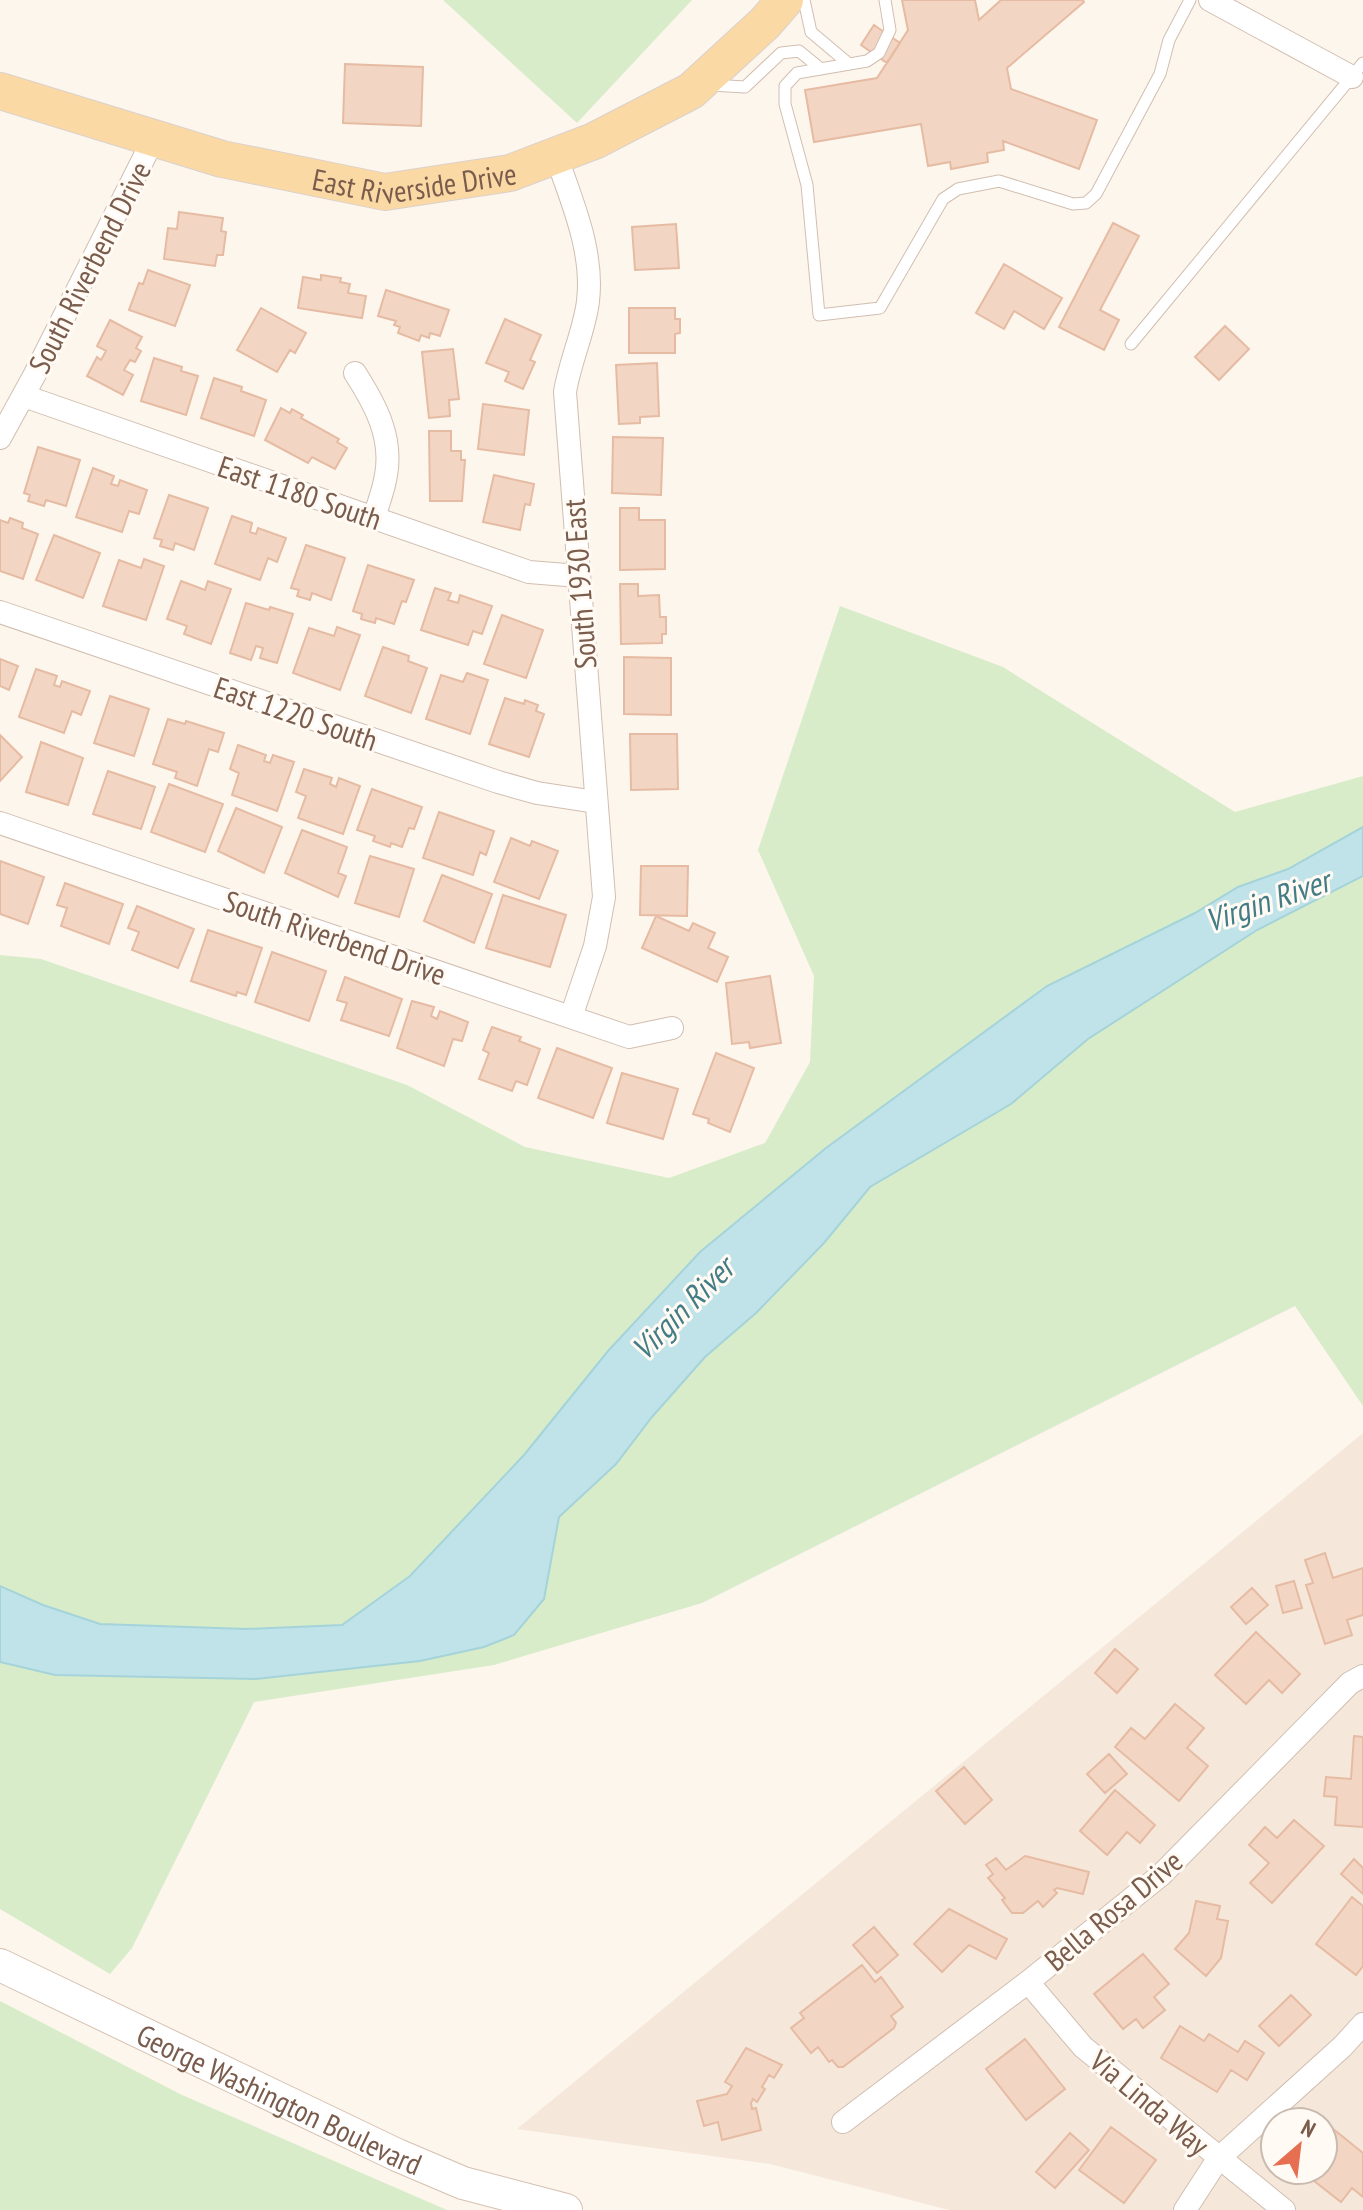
<svg xmlns="http://www.w3.org/2000/svg" width="1363" height="2210" font-family="'PT Sans Narrow',sans-serif">
	<style>
		.residential { fill: #f5e8da; fill-rule: evenodd }
		.green { fill: #d8ecc9 }
		.water { fill: #bfe3e8; stroke: #a5d3da; stroke-width: 2 }
		.building { fill: #f3d5c3; stroke: #e6bba3; stroke-width: 2 }
		.lines { fill: none; stroke-linecap: round; stroke-linejoin: round }
		.service-casing { stroke: #d1beb0; stroke-width: 13 }
		.minor-casing { stroke: #d1beb0; stroke-width: 24 }
		.secondary-casing { stroke: #d6c0b0; stroke-width: 34 }
		.primary-casing { stroke: #dad1cd; stroke-width: 38 }
		.service { stroke: #fff; stroke-width: 11 }
		.minor { stroke: #fff; stroke-width: 22 }
		.secondary { stroke: #fff; stroke-width: 32 }
		.primary { stroke: #fbd9a5; stroke-width: 36 }
		.labels { text-anchor: middle; dominant-baseline: central; stroke-width: 6; stroke-linejoin: round; paint-order: stroke }
		.street-label { font-size: 30px; fill: #7a5c4d; stroke: #fffaf3 }
		.water-label { font-size: 32px; font-style: italic; fill: #437c86; stroke: #fffaf3 }
	</style>
	<rect width="100%" height="100%" fill="#fdf6ec"/>
	<path class="residential" d="M1363,1433V2210H949L770,2164L517,2129ZM1275,2122H1323V2170H1275Z"/>
	<path class="green" d="M443,0H692L577,123Z
		M840,606L1003,667L1235,812L1363,776V827L1288,869L1238,887L1195,913L1047,986L826,1148L700,1252L608,1351L524,1455L410,1576L342,1625L246,1629L100,1624L43,1605L0,1586V955L41,959L407,1085L525,1147L669,1178L765,1143L810,1062L814,976L758,850Z
		M1363,876V1406L1295,1306L702,1603L494,1665L254,1702L132,1948L110,1974L0,1909V1662L55,1675L256,1679L420,1661L484,1647L544,1599L559,1517L616,1464L652,1417L705,1357L756,1313L824,1243L870,1187L1011,1104L1088,1039L1257,930Z
		M0,2001L182,2095L447,2210H0Z"/>
	<path class="water" d="M1363,827V876L1257,930L1088,1039L1011,1104L870,1187L824,1243L756,1313L705,1357L652,1417L616,1464L559,1517L544,1599L514,1635L484,1647L420,1661L256,1679L55,1675L0,1662V1586L43,1605L100,1624L246,1629L342,1625L410,1576L524,1455L608,1351L700,1252L826,1148L1047,986L1195,913L1238,887L1288,869Z"/>
	<path class="building" d="M902,0H975L979,20L1001,0H1083L1084,2L1007,68L1011,89L1097,120L1079,169L1003,141L1004,150L987,153L988,162L951,169L950,162L928,166L921,124L814,142L805,90L877,78L908,30Z
		M874,25L900,43L887,63L861,45Z
		M345,64L423,67L421,126L343,123Z
		M179,212L223,218L221,231L226,232L223,255H217L215,266L164,259L168,228L177,229Z
		M1113,223L1139,236L1100,310L1119,320L1104,350L1059,327Z
		M676,224L679,268L635,270L632,227Z
		M1004,264L1062,298L1044,329L1014,311L1004,329L976,313Z
		M148,270L190,285L175,326L129,310L139,283L143,284Z
		M321,275L341,278L340,282L350,284L348,293L366,296L362,318L298,308L303,277L321,280Z
		M386,290L449,310L440,336L430,333L429,338L421,335L419,341L398,333L400,327L394,325L396,321L378,316Z
		M261,308L306,333L295,353L290,350L277,372L237,350Z
		M629,308H675V319H680V333L675,334V353H629Z
		M505,319L541,335L530,360L535,362L523,389L505,381L509,372L486,363Z
		M110,320L142,337L136,348L141,351L135,362L130,360L124,370L133,375L123,395L87,376L97,357L101,360L106,351L97,346Z
		M1225,326L1249,349L1219,380L1195,357Z
		M453,349L459,399L449,400L450,416L429,418L422,352Z
		M154,358L182,367L181,371L198,376L186,415L141,401Z
		M657,363L659,416L640,417V423L619,424L616,365Z
		M214,378L242,387L241,391L266,400L254,436L201,418Z
		M483,404L529,410L524,455L478,449Z
		M281,408L290,413L292,409L303,415L301,418L339,439L337,442L347,448L335,469L312,457L308,463L265,440Z
		M429,431H451V451H461V460H465L462,501H430Z
		M613,437L663,438L661,495L612,493Z
		M38,447L80,460L66,506L46,500L44,506L28,501L30,495L24,493Z
		M93,468L114,476L111,484L118,486L120,480L147,490L139,514L129,511L122,532L76,517Z
		M494,475L534,484L530,505L525,504L520,530L483,522Z
		M169,495L208,508L194,550L175,543L173,550L160,546L162,540L154,538Z
		M620,508H639V520H665V569L620,570Z
		M232,516L252,523L250,532L256,534L258,528L286,538L277,562L268,558L260,580L215,564Z
		M10,518L23,523L22,528L38,534L23,579L0,571V520L8,523Z
		M54,535L100,553L83,598L36,580Z
		M306,545L345,558L331,600L312,593L310,600L297,596L299,590L291,588Z
		M144,559L164,566L146,620L103,606L119,560L141,568Z
		M368,565L414,580L406,602L402,601L394,624L376,618L375,623L361,619L362,614L353,611Z
		M181,581L205,590L208,581L231,589L211,644L184,634L187,626L167,619Z
		M620,584H638V596L659,595L660,617H666V634H662V643L621,644Z
		M435,588L451,593L448,600L458,603L460,595L492,606L482,634L473,631L468,645L421,630Z
		M246,603L269,610L270,607L293,614L277,663L260,658L263,648L256,646L251,660L230,653Z
		M502,615L543,630L526,678L484,664Z
		M337,627L360,635L340,690L293,673L309,628L334,636Z
		M383,647L409,656L408,661L427,668L411,713L365,696Z
		M624,657L671,658V715L624,714Z
		M0,659L18,666L9,690L0,686Z
		M36,669L57,676L54,685L60,687L62,681L90,691L81,715L72,711L64,733L19,717Z
		M467,673L488,680L470,734L426,719L441,675L463,682Z
		M110,696L149,709L134,756L94,743Z
		M505,698L524,704L525,700L538,705L536,711L544,714L529,757L489,744Z
		M168,719L185,724L186,721L224,733L218,752L209,749L197,786L175,778L177,772L153,764Z
		M630,734H677L678,789L631,790Z
		M0,735L22,757L0,781Z
		M41,742L83,758L68,805L26,792Z
		M238,745L266,755L264,761L270,763L273,755L294,762L277,811L232,795L239,773L230,769Z
		M304,769L332,778L330,784L336,787L339,778L360,786L343,834L298,818L306,796L296,792Z
		M108,771L155,787L141,829L93,814Z
		M169,784L223,804L205,852L151,832Z
		M372,789L422,807L414,829L409,828L402,847L391,843L390,847L373,841L375,836L357,830Z
		M236,808L282,827L264,873L218,851Z
		M439,812L494,831L486,855L480,852L473,875L423,858Z
		M302,830L347,847L338,873L346,876L338,897L285,873Z
		M511,838L530,846L532,841L558,851L539,899L494,882Z
		M370,856L414,869L399,917L355,903Z
		M0,861L44,877L28,924L0,914Z
		M641,866H688L687,916L640,915Z
		M442,875L492,894L474,943L424,921Z
		M65,883L123,904L109,944L61,926L67,908L57,905Z
		M503,895L566,915L550,967L486,948Z
		M137,906L194,929L178,968L132,950L139,932L128,928Z
		M656,916L689,931L693,923L715,933L708,948L728,957L717,982L642,948Z
		M208,930L262,948L246,995L237,992L236,996L191,981Z
		M272,952L326,971L309,1021L255,1002Z
		M770,976L781,1043L750,1048L749,1042L732,1044L726,983Z
		M345,977L402,999L389,1036L341,1020L347,1003L337,1000Z
		M412,1001L434,1007L431,1016L437,1019L440,1011L468,1022L462,1041L453,1039L444,1066L397,1048Z
		M492,1027L521,1037L519,1041L540,1049L527,1085L516,1081L512,1091L479,1079L489,1053L483,1050Z
		M557,1048L612,1068L593,1118L538,1098Z
		M716,1053L754,1068L730,1132L708,1123L709,1119L693,1114Z
		M622,1073L678,1089L663,1139L607,1123Z
		M1325,1553L1333,1578L1363,1568V1615L1347,1620L1352,1635L1325,1644L1306,1585L1313,1583L1305,1560Z
		M1294,1581L1302,1608L1283,1613L1276,1586Z
		M1252,1588L1268,1605L1246,1624L1231,1607Z
		M1256,1632L1300,1674L1282,1693L1269,1680L1246,1704L1215,1675Z
		M1115,1649L1138,1669L1117,1693L1095,1673Z
		M1175,1704L1204,1728L1187,1748L1208,1766L1179,1801L1115,1747L1131,1728L1145,1739Z
		M1354,1736L1363,1737V1827L1335,1825L1337,1797L1324,1796L1326,1777L1351,1779Z
		M1109,1754L1127,1774L1105,1793L1087,1774Z
		M964,1767L992,1800L965,1824L936,1791Z
		M1115,1790L1155,1825L1140,1843L1127,1832L1107,1855L1080,1831Z
		M1294,1820L1324,1846L1272,1903L1250,1883L1269,1863L1249,1845L1265,1827L1277,1838Z
		M1025,1856L1089,1872L1083,1894L1057,1888L1054,1890L1057,1893L1043,1907L1038,1901L1023,1913H1012L1002,1900L1005,1898L988,1878L993,1874L986,1865L996,1858L1006,1870Z
		M1354,1859L1363,1868V1894L1341,1874Z
		M1352,1897L1363,1906V1966L1356,1975L1316,1944Z
		M1196,1901L1220,1906L1217,1919L1228,1921L1221,1958L1206,1976L1175,1949L1189,1933Z
		M949,1909L1007,1939L996,1959L969,1945L942,1972L914,1944Z
		M874,1927L898,1955L877,1973L853,1945Z
		M1143,1954L1169,1984L1154,1997L1165,2010L1143,2028L1136,2019L1123,2029L1094,1994Z
		M862,1965L875,1982L881,1977L903,2007L891,2016L896,2023L894,2028L843,2067H838L832,2060L829,2062L818,2047L811,2053L791,2028L804,2018L800,2013Z
		M1291,1995L1311,2015L1279,2046L1259,2026Z
		M1180,2026L1204,2041L1209,2034L1238,2052L1245,2041L1264,2053L1247,2080L1231,2070L1217,2092L1161,2058Z
		M1025,2039L1065,2089L1026,2120L986,2069Z
		M746,2048L782,2065L774,2078L769,2075L762,2087L765,2089L757,2102L753,2099L751,2103L752,2109L756,2108L761,2130L722,2140L718,2122L704,2126L697,2101L727,2094L732,2086L725,2082Z
		M1327,2124L1363,2153V2197L1352,2188L1341,2202L1300,2170H1323V2128Z
		M1111,2127L1156,2160L1124,2203L1079,2170Z
		M1070,2133L1089,2150L1055,2188L1036,2172Z"/>
	<g class="lines">
		<defs>
			<path id="service" d="M804,0L811,32L849,64
				M885,0L890,30L879,53L867,61L797,73L785,86V104L807,185L819,315L880,308L943,199L958,189L999,181L1073,204L1086,203L1096,194L1160,74L1169,40L1190,0
				M710,85L745,87L781,53L799,51L821,69
				M1131,344L1363,63"/>
			<path id="minor" d="M1210,0L1352,77
				M556,156C572,201 594,252 588,301C585,329 570,361 565,392L604,897L595,946L571,1017
				M355,373C375,404 393,437 386,475C384,489 378,504 374,518
				M24,396L529,572L579,576
				M0,438L35,374L154,138
				M0,612L498,782L537,793L596,802
				M0,823L629,1037L672,1028
				M1028,1982L1083,2047L1284,2210
				M843,2122L1028,1982L1161,1875L1350,1683L1363,1676
				M1185,2210L1218,2159L1343,2046L1363,2024"/>
			<g id="secondary">
				<path id="s1" d="M0,1965L397,2155L463,2183L566,2210"/>
			</g>
			<g id="primary">
				<path id="s2" d="M0,91L222,159L385,192L510,173L594,141L691,91L765,23L785,0"/>
			</g>
		</defs>
		<use href="#service" class="service-casing"/>
		<use href="#minor" class="minor-casing"/>
		<use href="#secondary" class="secondary-casing"/>
		<use href="#primary" class="primary-casing"/>
		<use href="#service" class="service"/>
		<use href="#minor" class="minor"/>
		<use href="#secondary" class="secondary"/>
		<use href="#primary" class="primary"/>
	</g>
	<g class="labels">
		<g class="street-label">
			<text stroke="none"><textPath href="#s2" startOffset="428">East Riverside Drive</textPath></text>
			<text transform="translate(89 267) rotate(-63)">South Riverbend Drive</text>
			<text transform="translate(300 492) rotate(19)">East 1180 South</text>
			<text transform="translate(579 584) rotate(-94)">South 1930 East</text>
			<text transform="translate(296 713) rotate(19)">East 1220 South</text>
			<text transform="translate(335 937) rotate(19)">South Riverbend Drive</text>
			<text transform="translate(1113 1910) rotate(-40)">Bella Rosa Drive</text>
			<text stroke="none"><textPath href="#s1" startOffset="310">George Washington Boulevard</textPath></text>
			<text transform="translate(1150 2102) rotate(40)">Via Linda Way</text>
		</g>
		<g class="water-label">
			<text transform="translate(1267 900) rotate(-19)">Virgin River</text>
			<text transform="translate(682 1308) rotate(-45)">Virgin River</text>
		</g>
	</g>
	<g transform="translate(1299 2146) rotate(28)"><circle r="38" fill="#fffaf3" stroke="#cabbb1" stroke-width="2"/>
	<path d="M0-6L14 30L0 20L-14 30Z" fill="#e76f51"/>
	<text y="-12" font-size="22" font-weight="bold" text-anchor="middle" fill="#7a5c4d">N</text>
	</g>
</svg>
